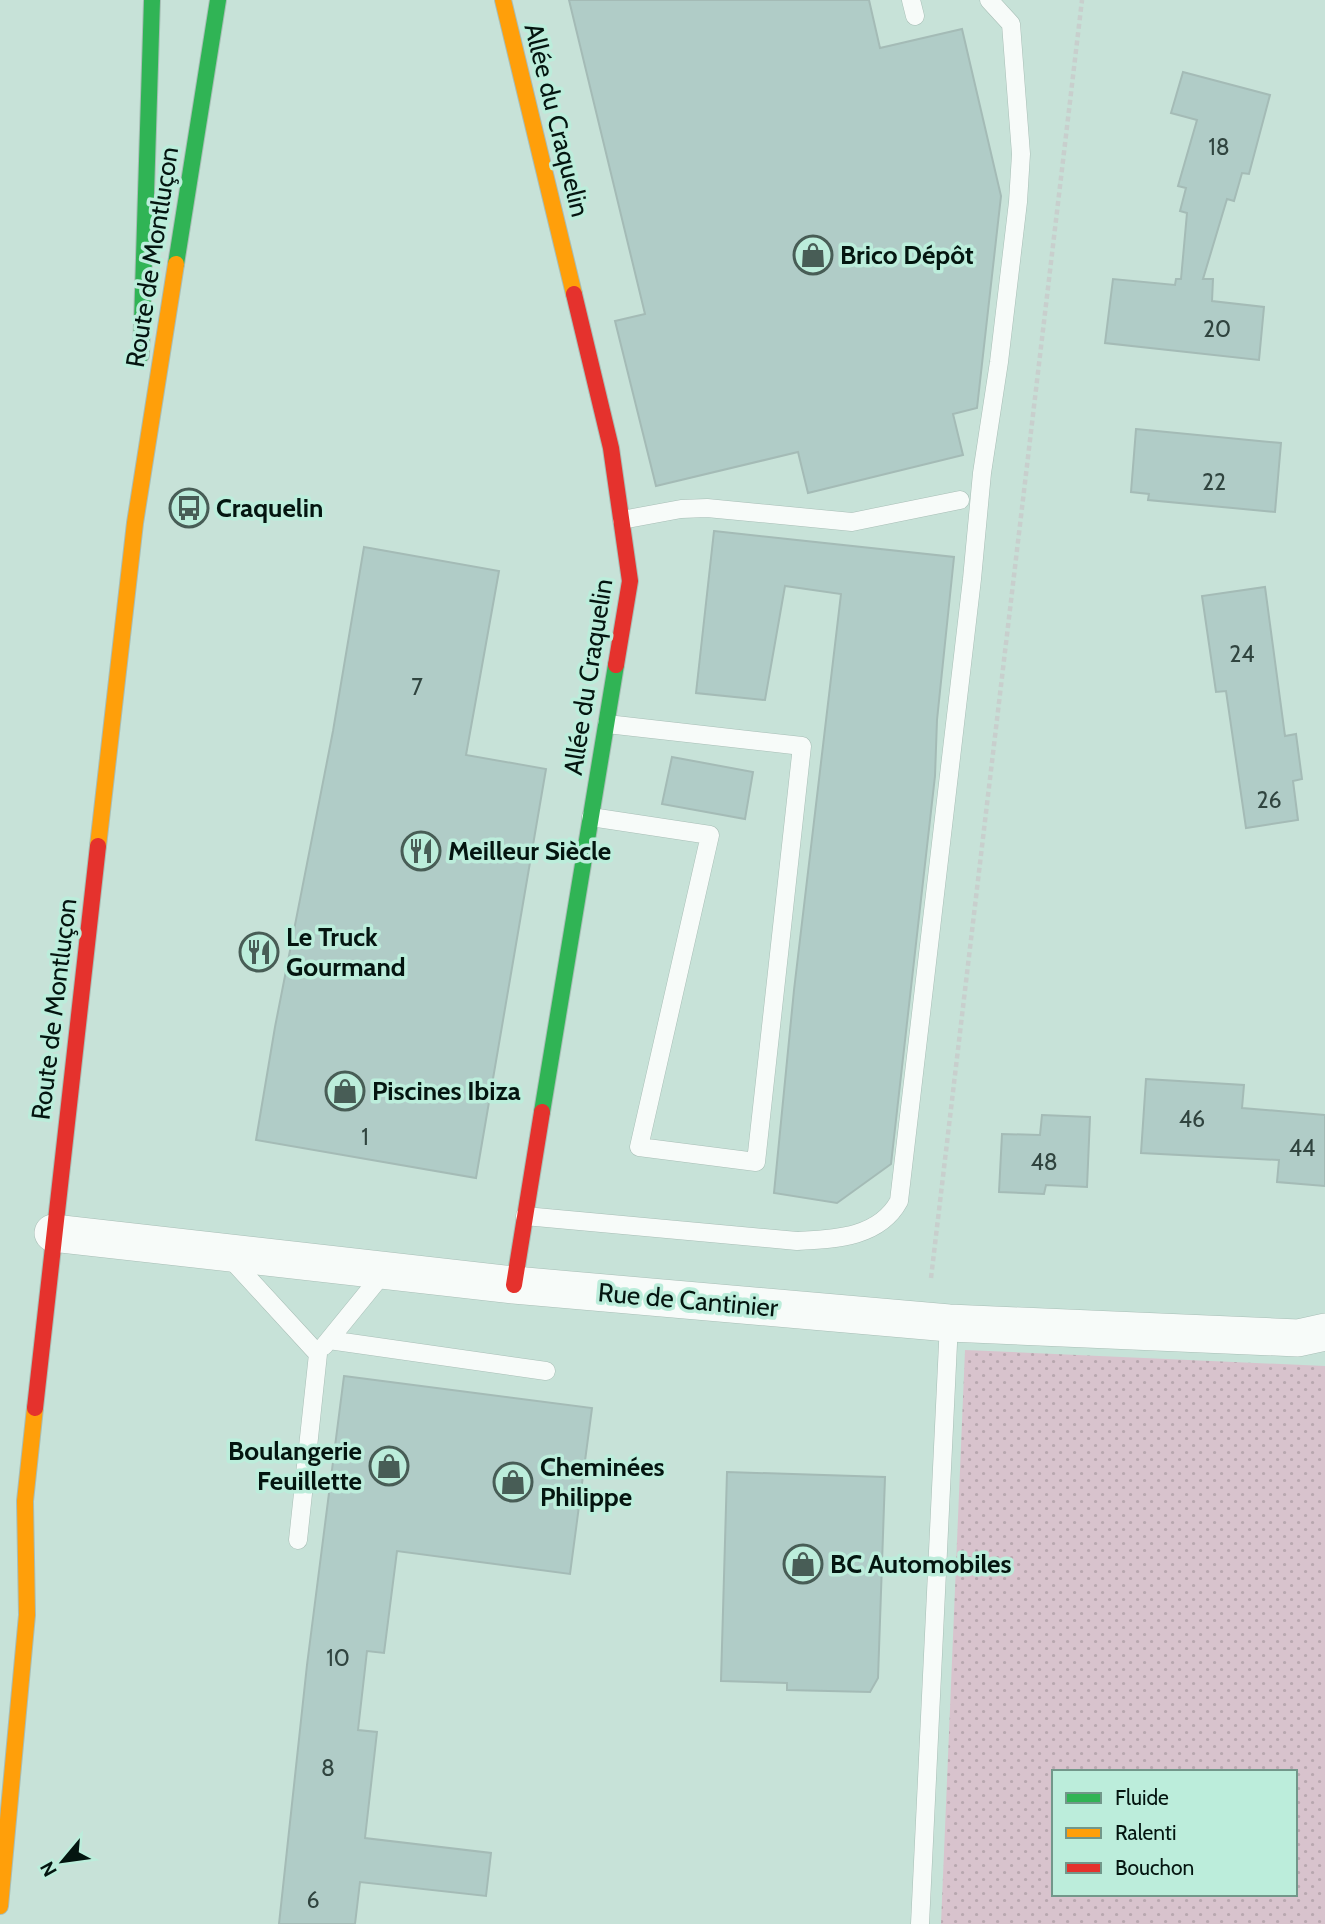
<svg xmlns="http://www.w3.org/2000/svg" width="1325" height="1924" font-family="Cabin,sans-serif">
	<style>
		.grass { fill: url(#grass-dots); fill-rule: evenodd }
		.building { fill: #b0ccc7; stroke: #a4bbb6; stroke-width: 2 }
		.lines { fill: none; stroke-linecap: round; stroke-linejoin: round }
		.lane-casing { stroke: #a8beb6; stroke-width: 19 }
		.street-casing { stroke: #a8beb6; stroke-width: 38 }
		.fast-casing { stroke: #a8beb6; stroke-width: 18 }
		.slow-casing { stroke: #a8beb6; stroke-width: 18 }
		.jam-casing { stroke: #a8beb6; stroke-width: 18 }
		.path { stroke: #c8cfcd; stroke-width: 4.5; stroke-dasharray: 5 3.5; stroke-linecap: butt }
		.lane { stroke: #f7fbf9; stroke-width: 18 }
		.street { stroke: #f7fbf9; stroke-width: 37 }
		.fast { stroke: #30b455; stroke-width: 16 }
		.slow { stroke: #ff9f0a; stroke-width: 16 }
		.jam { stroke: #e5322d; stroke-width: 16 }
		.labels { text-anchor: middle; dominant-baseline: central; stroke-width: 7; stroke-linejoin: round; paint-order: stroke }
		.number-label { font-size: 23px; fill: #30443f }
		.street-label { font-size: 26px; fill: #041510; stroke: #bceddb }
		.poi-label { font-size: 26px; font-weight: bold; fill: #041510; stroke: #bceddb; text-anchor: start }
	</style>
	<defs>
		<pattern id="grass-dots" width="8" height="8" patternUnits="userSpaceOnUse" patternTransform="scale(1.75)"><rect width="8" height="8" fill="#d8c3cd"/><path d="M2 2h.1M6 6h.1" fill="none" stroke="#b8a7af" stroke-width="1.8" stroke-linecap="round"/></pattern>
	</defs>
	<rect width="100%" height="100%" fill="#c7e2d8"/>
	<path class="grass" d="M965,1350L1325,1366V1924H941ZM1054,1772H1295V1894H1054Z"/>
	<path class="building" d="M569,0H869L880,48L962,29L1001,196L977,408L953,414L963,455L808,493L798,452L656,486L615,321L645,314Z
		M1183,72L1270,95L1249,174L1242,173L1234,201L1227,199L1203,279H1213L1212,301L1264,307L1259,360L1105,343L1113,279L1175,285L1176,279H1181L1187,213L1180,211L1186,188L1178,186L1197,120L1171,113Z
		M1136,429L1281,443L1275,512L1148,500L1149,494L1131,492Z
		M714,531L954,557L937,720L935,776L891,1164L837,1203L774,1193L794,990L841,594L785,586L765,700L696,693Z
		M364,547L499,571L466,755L546,769L476,1178L256,1140L275,1027L333,731Z
		M1265,587L1285,736L1296,734L1302,779L1293,781L1298,820L1246,828L1226,691L1216,692L1202,596Z
		M672,757L753,772L745,819L662,804Z
		M1146,1079L1244,1085L1242,1108L1325,1115V1186L1277,1182L1279,1160L1141,1153Z
		M1042,1115L1090,1117L1087,1187L1046,1185L1044,1194L999,1192L1002,1134L1040,1135Z
		M344,1376L592,1408L570,1574L397,1551L384,1653L367,1651L358,1730L377,1732L365,1838L491,1853L486,1896L360,1882L355,1924H279L307,1665Z
		M727,1472L885,1477L878,1678L870,1692L787,1690V1683L721,1681Z"/>
	<g class="lines">
		<defs>
			<path id="lane" d="M911,0L915,16
				M622,520L681,509L707,508L852,522L960,500
				M591,817L710,835L639,1147L756,1162L802,746L607,724
				M525,1216L797,1241C834,1239 879,1238 899,1201L972,579L982,473L999,362L1018,202L1021,154L1011,24L989,0
				M229,1257L318,1354L298,1540
				M329,1340L546,1371
				M324,1346L385,1271
				M920,1924L949,1323"/>
			<path id="street" d="M53,1233L514,1285L949,1323L1298,1338L1325,1332"/>
			<path id="fast" d="M176,264L218,0
				M141,355L152,0
				M542,1112L616,665"/>
			<path id="slow" d="M503,0L574,294
				M98,846L135,523L176,264
				M0,1906L27,1615L25,1501L35,1408"/>
			<path id="jam" d="M574,294L611,448L630,581L616,665
				M514,1285L542,1112
				M35,1408L98,846"/>
		</defs>
		<use href="#lane" class="lane-casing"/>
		<use href="#street" class="street-casing"/>
		<use href="#fast" class="fast-casing"/>
		<use href="#slow" class="slow-casing"/>
		<use href="#jam" class="jam-casing"/>
		<path class="path" d="M931,1278L1082,0"/>
		<use href="#lane" class="lane"/>
		<use href="#street" class="street"/>
		<use href="#fast" class="fast"/>
		<use href="#slow" class="slow"/>
		<use href="#jam" class="jam"/>
	</g>
	<defs>
		<symbol id="shop-ring" viewBox="-11 -11 22 22"><circle r="9.5" fill="#bceddb" stroke="#485d56" stroke-width="1.5"/><path d="M-5-2.5h2.3a2.7 3.5 0 0 1 5.4 0H5L5.5 6h-11ZM-1.5-2.5h3a1.5 2.3 0 0 0-3 0Z" fill="#485d56"/></symbol>
		<symbol id="bus-ring" viewBox="-11 -11 22 22"><circle r="9.5" fill="#bceddb" stroke="#485d56" stroke-width="1.5"/><path d="M-5-6H5V4H4V6H2V4H-2V6H-4V4H-5ZM-3.5-4V0h7V-4ZM-3.5 1.2v1.5H-2V1.2ZM2 1.2v1.5H3.5V1.2Z" fill="#485d56"/></symbol>
		<symbol id="restaurant-ring" viewBox="-11 -11 22 22"><circle r="9.5" fill="#bceddb" stroke="#485d56" stroke-width="1.5"/><path d="M-5-6h1v4h1v-4h1v4h1v-4h1v5L-1.5 .5V6h-2V.5L-5-1ZM5-6V6H3V1.5H1.5Q1.5-4 5-6Z" fill="#485d56"/></symbol>
	</defs>
	<g fill-rule="evenodd">
		<use href="#shop-ring" x="791" y="233" width="44" height="44"/>
		<use href="#bus-ring" x="167" y="486" width="44" height="44"/>
		<use href="#restaurant-ring" x="399" y="829" width="44" height="44"/>
		<use href="#restaurant-ring" x="237" y="930" width="44" height="44"/>
		<use href="#shop-ring" x="323" y="1069" width="44" height="44"/>
		<use href="#shop-ring" x="367" y="1444" width="44" height="44"/>
		<use href="#shop-ring" x="491" y="1460" width="44" height="44"/>
		<use href="#shop-ring" x="781" y="1542" width="44" height="44"/>
	</g>
	<g class="labels">
		<g class="number-label">
			<text x="1219" y="147">18</text>
			<text x="1217" y="329">20</text>
			<text x="1214" y="482">22</text>
			<text x="1242" y="654">24</text>
			<text x="417" y="687">7</text>
			<text x="1269" y="800">26</text>
			<text x="1192" y="1119">46</text>
			<text x="365" y="1137">1</text>
			<text x="1302" y="1148">44</text>
			<text x="1044" y="1162">48</text>
			<text x="338" y="1658">10</text>
			<text x="328" y="1768">8</text>
			<text x="313" y="1900">6</text>
		</g>
		<g class="street-label">
			<text transform="translate(557 120) rotate(76)">Allée du Craquelin</text>
			<text transform="translate(152 257) rotate(-81)">Route de Montluçon</text>
			<text transform="translate(588 677) rotate(-81)">Allée du Craquelin</text>
			<text transform="translate(54 1009) rotate(-83)">Route de Montluçon</text>
			<text transform="translate(688 1300) rotate(5)">Rue de Cantinier</text>
		</g>
		<g class="poi-label">
			<text x="840" y="255">Brico Dépôt</text>
			<text x="216" y="508">Craquelin</text>
			<text x="448" y="851">Meilleur Siècle</text>
			<text x="286" y="937">Le Truck<tspan x="286" dy="30">Gourmand</tspan></text>
			<text x="372" y="1091">Piscines Ibiza</text>
			<text x="362" y="1451" text-anchor="end">Boulangerie<tspan x="362" dy="30">Feuillette</tspan></text>
			<text x="540" y="1467">Cheminées<tspan x="540" dy="30">Philippe</tspan></text>
			<text x="830" y="1564">BC Automobiles</text>
		</g>
	</g>
	<rect x="1052" y="1770" width="245" height="126" fill="#bceddb" stroke="#72978a" stroke-width="2"/>
	<rect x="1066" y="1793" width="35" height="10" fill="#30b455" stroke="#72978a" stroke-width="2"/>
	<text x="1115" y="1805" font-size="21" fill="#041510">Fluide</text>
	<rect x="1066" y="1828" width="35" height="10" fill="#ff9f0a" stroke="#72978a" stroke-width="2"/>
	<text x="1115" y="1840" font-size="21" fill="#041510">Ralenti</text>
	<rect x="1066" y="1863" width="35" height="10" fill="#e5322d" stroke="#72978a" stroke-width="2"/>
	<text x="1115" y="1875" font-size="21" fill="#041510">Bouchon</text>
	<g transform="translate(63 1861) rotate(241)" stroke="#bceddb" stroke-width="5" paint-order="stroke">
	<path d="M0-5L12 26L0 18L-12 26Z" fill="#041510"/>
	<text y="-10" font-size="19" font-weight="bold" text-anchor="middle" fill="#041510">N</text>
	</g>
</svg>
